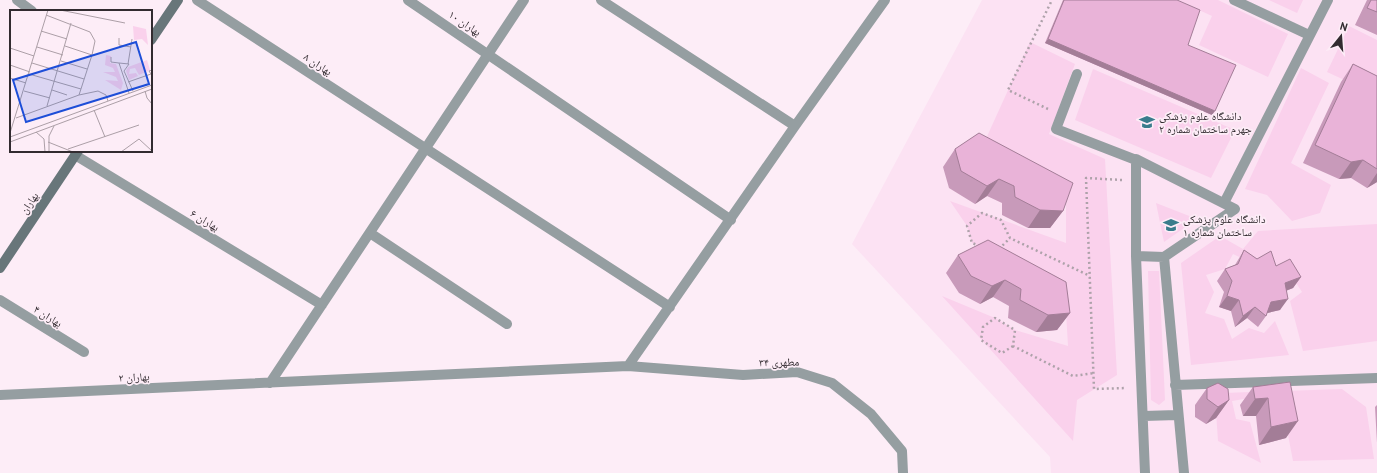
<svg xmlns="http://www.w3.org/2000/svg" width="1377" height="473" font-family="'PT Sans','Noto Naskh Arabic',sans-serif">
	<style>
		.built { fill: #fce2f3 }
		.green { fill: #fad1ec }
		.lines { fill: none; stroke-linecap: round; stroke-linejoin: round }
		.path { stroke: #aea2aa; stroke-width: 2.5; stroke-dasharray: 2 3; stroke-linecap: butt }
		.street { stroke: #959ea1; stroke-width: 10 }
		.secondary { stroke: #68767a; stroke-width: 10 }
		.wall { fill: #c89aba }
		.shaded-wall { fill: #a37d97 }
		.building { fill: #e9b3d8; stroke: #a37d97 }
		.labels { text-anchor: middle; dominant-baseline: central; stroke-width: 3.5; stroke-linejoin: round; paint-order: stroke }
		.street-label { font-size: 11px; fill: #322b30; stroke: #fdedf7 }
		.poi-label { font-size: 11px; fill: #322b30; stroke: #fdedf7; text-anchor: start }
		.inset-road { fill: none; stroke: #ac9fa7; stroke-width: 1 }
		.view { fill: #1d4ed8; fill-opacity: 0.15; stroke: #1d4ed8; stroke-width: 2 }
		.inset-edge { fill: none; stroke: #322b30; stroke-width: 2 }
	</style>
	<rect width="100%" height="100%" fill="#fdedf7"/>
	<path class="built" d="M982,0H1377V473H1051L1050,457L852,244Z"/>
	<path class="green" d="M1177,0H1218L1288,34L1268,77L1199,45L1212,16Z
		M1269,0H1303L1297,13Z
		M1349,26L1377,40V95L1327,72Z
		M1030,42L1075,64L1049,134L1105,159L1117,375L1077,400L1073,441L942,296L995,318L1015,330L1068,346L1065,295L995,252L972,243L967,226L950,201L1066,243V192L984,143Z
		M1301,68L1329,83L1291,163L1331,185L1320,213L1292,221L1267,195L1245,189Z
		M1093,69L1235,130L1211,178L1075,120Z
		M1156,203L1197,219L1164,242Z
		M1377,224V341L1303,351L1290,301L1302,292L1285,266L1271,272L1233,254L1225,269L1206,275L1214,292L1205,313L1224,319L1232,339L1249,328L1264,333L1275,321L1289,355L1191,365L1181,263L1220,236L1243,249L1258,231Z
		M1148,271H1159L1165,400L1159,405L1151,400Z
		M1342,389L1366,407L1374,459L1293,461L1280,393L1232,401L1236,419L1250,422L1261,463L1218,441L1215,397L1223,393Z"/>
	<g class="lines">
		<path class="path" d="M1048,109L1008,90L1052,0
			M1122,180L1086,178L1094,389L1126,388
			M980,246L972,243L967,226L982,213L1001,220L1010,238L1090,276
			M999,249L1010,238
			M1013,346L1002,353L981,340L983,327L995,318L1015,330L1013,346L1073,376L1094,373"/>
		<path class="street" d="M17,0L32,11
			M197,0L670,307
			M408,0L731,220
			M601,0L795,126
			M1234,0L1309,35
			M1077,74L1056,129L1136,160
			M75,155L322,305
			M1224,203L1328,0
			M370,233L507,324
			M1136,256L1164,257
			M0,300L84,352
			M628,366L743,375L797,372L832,383L871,414L902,451L903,473
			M270,383L524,0
			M1175,385L1377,378
			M0,395L628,366L795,126L885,0
			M1144,416L1177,415
			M1145,473L1136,256V159L1235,209L1164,257L1184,473"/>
		<path class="secondary" d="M151,40L178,0
			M0,268L78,151"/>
	</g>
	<path class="wall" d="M1063,0H1177L1188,45L1212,115L1045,43Z
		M1367,0H1377V35L1355,25Z
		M1353,64L1377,76V182L1367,188L1351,178L1339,179L1303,163L1341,82Z
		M955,149L1063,211L1050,228H1028L1002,215V203L987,196L975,204L949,188L943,167Z
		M1244,250L1257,259L1301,277L1293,288L1286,291L1280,310L1267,313L1266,316L1258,327L1247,318L1235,327L1231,311L1219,307L1224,292L1217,281L1225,269L1235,265Z
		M958,255L1070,313L1057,330L1036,332L1008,318L1009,306L993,297L980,304L959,293L946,273Z
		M1290,382L1286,438L1259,445L1256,416H1243L1240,405L1253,387Z
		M1207,388L1229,400L1216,418L1206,424L1195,417V405Z
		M1377,405V443L1375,407Z"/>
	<path class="shaded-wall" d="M1048,39L1215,111L1212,115L1045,43Z
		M1363,160L1351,178L1339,179L1351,162Z
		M1377,173V182L1367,188Z
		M999,179L987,196L975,204L987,186Z
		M1040,210L1063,211L1050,228H1028Z
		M1301,277L1293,288L1277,294L1285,283Z
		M1005,280L993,297L980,304L992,286Z
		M1227,296L1239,300L1231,311L1219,307Z
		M1288,299L1280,310L1263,314L1271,302Z
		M1255,307L1247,318L1235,327L1243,316Z
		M1070,313L1057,330L1036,332L1048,315Z
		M1268,398L1256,416H1243L1255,399Z
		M1229,400L1216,418L1206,424L1218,407Z
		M1298,421L1286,438L1259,445L1271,427Z"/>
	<path class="building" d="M1064,0H1177L1200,10L1188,45L1236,65L1215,111L1048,39Z
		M1371,0H1377V12L1367,8Z
		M1353,64L1377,76V169L1363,160L1351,162L1315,145Z
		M979,133L1073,183L1063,211L1040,210L1015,197L1014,186L999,179L987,186L961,171L955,149Z
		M988,240L1066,282L1070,313L1048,315L1020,300L1021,289L1005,280L992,286L971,276L958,255Z
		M1244,250L1257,259L1271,251L1276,266L1290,259L1301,277L1285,283L1288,299L1271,302L1266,316L1255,307L1243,316L1239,300L1227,296L1232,281L1225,269L1238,264Z
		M1290,382L1298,421L1271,427L1268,398L1255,399L1253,387Z
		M1218,383L1228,389L1229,400L1218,407L1207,399V388Z"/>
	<defs>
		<symbol id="university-bare" viewBox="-9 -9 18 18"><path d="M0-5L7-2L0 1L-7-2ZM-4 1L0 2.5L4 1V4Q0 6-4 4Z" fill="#397c8c" stroke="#fdedf7" stroke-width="2.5" paint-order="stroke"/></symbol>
	</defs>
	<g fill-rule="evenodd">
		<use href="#university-bare" x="1136" y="111" width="22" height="22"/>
		<use href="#university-bare" x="1160" y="214" width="22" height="22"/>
	</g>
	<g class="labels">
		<g class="street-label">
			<text transform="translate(465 23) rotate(34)">بهاران ۱۰</text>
			<text transform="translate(318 64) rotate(33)">بهاران ۸</text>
			<text transform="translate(29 203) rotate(-56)">بهاران</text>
			<text transform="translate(205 220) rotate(31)">بهاران ۶</text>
			<text transform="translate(48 316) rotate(32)">بهاران ۴</text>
			<text transform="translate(779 362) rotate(-1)">مطهری ۳۴</text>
			<text transform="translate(134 377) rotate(-3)">بهاران ۲</text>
		</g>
		<g class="poi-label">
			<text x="1159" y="116">دانشگاه علوم پزشکی<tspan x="1159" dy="13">جهرم ساختمان شماره ۲</tspan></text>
			<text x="1183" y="219">دانشگاه علوم پزشکی<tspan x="1183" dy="13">ساختمان شماره ۱</tspan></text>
		</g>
	</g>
	<g transform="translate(10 10)">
		<rect width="142" height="142" fill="#fdedf7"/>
		<path d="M123,16L136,19L138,35L132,29L124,30ZM96,45L101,46L100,53L106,54L113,73L111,80L95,70L108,71L106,67L93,62H105L103,58L95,55ZM137,50L140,60L129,65L125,58L120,59L119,64L126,63L128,66L119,70L116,61L118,57Z" fill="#fad1ec"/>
		<path class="inset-road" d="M50,0L115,13M31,21L57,29M109,28V35L121,37M55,36L82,45M27,37L53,45M0,38L24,46M101,47V52L109,53M51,51L77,59M22,53L74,69M118,54L122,29M0,55L20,62M19,64L71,79M0,68L16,73M118,72L141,64L139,61L142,60M42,80L57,85M14,81L40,88M135,81L137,88L142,94M119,83L109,53L119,54L114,61L123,81M69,85L88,81L96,85L98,91M37,96L61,13M84,100L95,127M6,108L69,85L82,45L85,31L80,22L36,5M26,122L34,129L35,142M0,123L38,0M0,127L142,75M0,132L142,79M38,132L63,142M58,139L129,115M39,142V126L44,116M111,142L129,129L142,141"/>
		<path class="view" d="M126,32L139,74L16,112L3,70Z"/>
		<rect width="142" height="142" class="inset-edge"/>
	</g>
	<g transform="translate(1341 36) rotate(17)" stroke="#fdedf7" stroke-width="3" paint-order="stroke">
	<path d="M0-3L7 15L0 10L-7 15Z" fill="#322b30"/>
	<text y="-6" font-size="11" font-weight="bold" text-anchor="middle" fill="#322b30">N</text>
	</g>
</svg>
